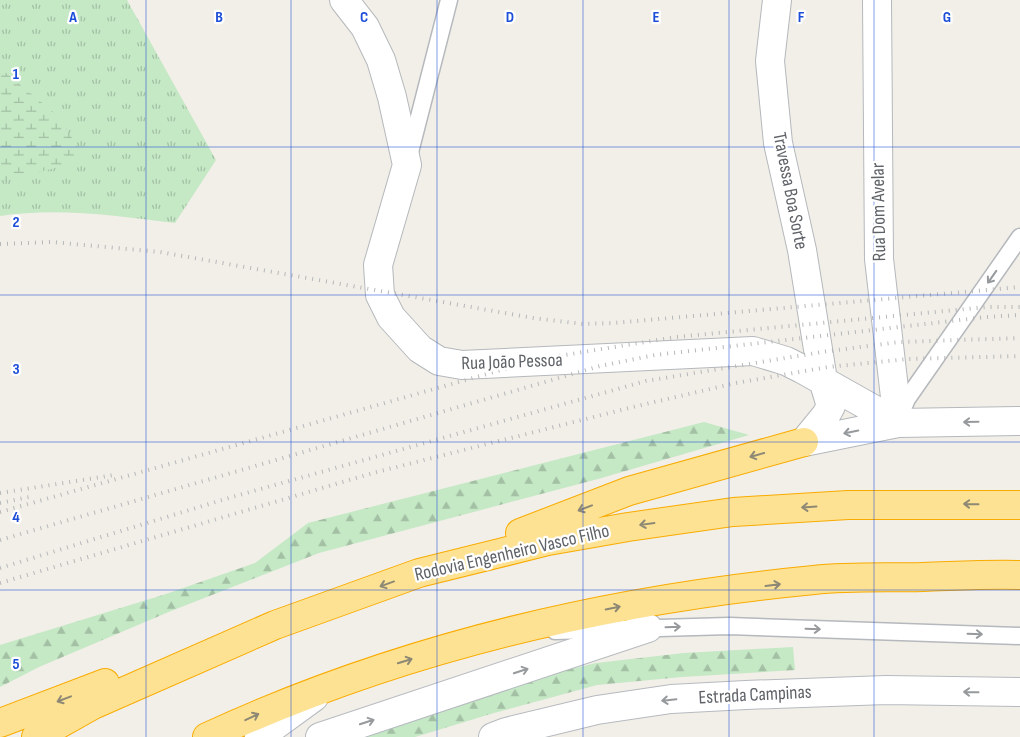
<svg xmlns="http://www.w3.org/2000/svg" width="1020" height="737" font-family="'Sofia Sans Condensed',sans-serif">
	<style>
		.grass { fill: url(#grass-tufts) }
		.forest { fill: url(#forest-firs) }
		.wetland { fill: url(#wetland-marsh) }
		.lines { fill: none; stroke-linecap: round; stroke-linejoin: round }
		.service-casing { stroke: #b5b8bc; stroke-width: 19 }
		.minor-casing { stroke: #b5b8bc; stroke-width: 30 }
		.secondary-casing { stroke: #b6babf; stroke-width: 30 }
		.motorway-casing { stroke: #f9ab00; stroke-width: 30 }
		.service { stroke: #fff; stroke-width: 16 }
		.minor { stroke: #fff; stroke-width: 28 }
		.secondary { stroke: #fff; stroke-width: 28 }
		.motorway { stroke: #fde293; stroke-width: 28 }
		.rail { stroke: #b6b7b8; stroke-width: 4; stroke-dasharray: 1 6; stroke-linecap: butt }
		.oneway { stroke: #979a9d }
		.oneway2 { stroke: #8e8975 }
		.grid { fill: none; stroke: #1d4ed8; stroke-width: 1; stroke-opacity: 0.55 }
		.labels { text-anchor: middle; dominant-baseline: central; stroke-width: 4.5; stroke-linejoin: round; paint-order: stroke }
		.street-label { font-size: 19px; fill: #5f6368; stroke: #fff }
		.grid-label { font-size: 16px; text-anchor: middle; font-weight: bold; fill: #1d4ed8; stroke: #fff; stroke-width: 4.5; stroke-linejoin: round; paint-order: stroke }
	</style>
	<defs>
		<pattern id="grass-tufts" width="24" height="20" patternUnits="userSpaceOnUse" patternTransform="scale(1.25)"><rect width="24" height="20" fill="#c5e8c5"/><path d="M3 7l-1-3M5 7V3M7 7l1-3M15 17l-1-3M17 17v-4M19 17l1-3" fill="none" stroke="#a3c0a4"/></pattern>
		<pattern id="forest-firs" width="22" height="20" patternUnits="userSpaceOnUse" patternTransform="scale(1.25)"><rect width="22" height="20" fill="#c5e8c5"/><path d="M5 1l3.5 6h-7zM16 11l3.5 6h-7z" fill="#a3c0a4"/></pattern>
		<pattern id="wetland-marsh" width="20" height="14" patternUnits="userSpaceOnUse" patternTransform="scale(1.25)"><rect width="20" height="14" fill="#c5e8c5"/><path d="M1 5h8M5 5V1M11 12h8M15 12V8" fill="none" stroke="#a3c0a4"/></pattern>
	</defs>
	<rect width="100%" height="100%" fill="#f1efe8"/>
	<path class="grass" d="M0,0H127L216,160L175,223C118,216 57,207 0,216Z"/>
	<path class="forest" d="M704,422L749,435L598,479L319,553L171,611L39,667L0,687V645L166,594L255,563L308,523Z
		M793,647L795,670L682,677L597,685L494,713L415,737H330L492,688L596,663L684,653Z"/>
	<path class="wetland" d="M0,68L59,117L80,151L78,162L0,182Z"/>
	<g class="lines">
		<defs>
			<path id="service" d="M409,156L449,0
				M900,416L907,399L1020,237
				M555,631L729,626L1020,636"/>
			<path id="minor" d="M344,0L365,27L381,60L392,97L407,165L378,265L380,295L391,317L420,349L439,361L462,365L753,351L786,361L802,369L898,423
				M777,0L770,61L778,143L802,250L823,380L831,406L826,415L804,442
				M877,0L879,259L898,423
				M804,442L898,423L1020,421"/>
			<path id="secondary" d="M259,737L314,697
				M320,737L648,628
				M493,737L506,732L597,710L671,699L746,695L886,690L1020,692"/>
			<path id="motorway" d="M520,533L629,491L804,442
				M0,723L105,683
				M36,737L93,705L275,625L419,573L548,541L628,527L733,512L848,505H1020
				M207,737C398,649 605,600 814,580C850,576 887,578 923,577C956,576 988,574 1020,575"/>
		</defs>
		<use href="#service" class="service-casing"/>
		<use href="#minor" class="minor-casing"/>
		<use href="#secondary" class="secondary-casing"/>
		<use href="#motorway" class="motorway-casing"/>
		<use href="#service" class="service"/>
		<use href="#minor" class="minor"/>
		<use href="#secondary" class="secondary"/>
		<use href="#motorway" class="motorway"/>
		<path class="rail" d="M0,244L52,242L160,252L533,318L583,324L614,323L1020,287
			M0,493L114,475
			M0,503L34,496
			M0,512L540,359L676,337L987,307H1020
			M0,540L600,366L655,355L986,317L1020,315
			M0,568L232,497L646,381L822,352L899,342L1020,338
			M0,583L373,473L633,407L736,383L828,367L908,359L1020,356"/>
	</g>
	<defs><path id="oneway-shaft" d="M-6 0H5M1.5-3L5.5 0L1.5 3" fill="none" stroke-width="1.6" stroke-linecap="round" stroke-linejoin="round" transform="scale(1.25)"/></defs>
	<g class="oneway">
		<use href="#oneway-shaft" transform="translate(992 277) rotate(125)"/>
		<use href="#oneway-shaft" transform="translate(971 422) rotate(179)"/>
		<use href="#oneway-shaft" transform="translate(851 432) rotate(168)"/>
		<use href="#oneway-shaft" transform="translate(673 627) rotate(-2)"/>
		<use href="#oneway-shaft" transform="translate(813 629) rotate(2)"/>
		<use href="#oneway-shaft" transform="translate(975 634) rotate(2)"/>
		<use href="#oneway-shaft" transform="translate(521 671) rotate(-18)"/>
		<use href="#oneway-shaft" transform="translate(971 692) rotate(-179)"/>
		<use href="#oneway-shaft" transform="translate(669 700) rotate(174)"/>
		<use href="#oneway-shaft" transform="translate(367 722) rotate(-18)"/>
	</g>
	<g class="oneway2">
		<use href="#oneway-shaft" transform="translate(757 455) rotate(164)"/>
		<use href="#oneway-shaft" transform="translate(971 504) rotate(-179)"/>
		<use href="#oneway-shaft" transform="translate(809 507) rotate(176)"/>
		<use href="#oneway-shaft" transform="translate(585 508) rotate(159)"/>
		<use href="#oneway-shaft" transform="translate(647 524) rotate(172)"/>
		<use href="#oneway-shaft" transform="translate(387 584) rotate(160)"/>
		<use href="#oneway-shaft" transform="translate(773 585) rotate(-7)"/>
		<use href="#oneway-shaft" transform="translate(613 608) rotate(-12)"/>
		<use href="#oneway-shaft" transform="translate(405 661) rotate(-17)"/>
		<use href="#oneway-shaft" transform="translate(64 699) rotate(159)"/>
		<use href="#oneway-shaft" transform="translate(252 717) rotate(-25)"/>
	</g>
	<path class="grid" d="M146,0V737M291,0V737M437,0V737M583,0V737M729,0V737M874,0V737M0,147H1020M0,295H1020M0,442H1020M0,590H1020"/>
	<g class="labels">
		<g class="street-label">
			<text transform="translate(790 191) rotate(79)">Travessa Boa Sorte</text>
			<text transform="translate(879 212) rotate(-91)">Rua Dom Avelar</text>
			<text transform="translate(512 362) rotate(-2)">Rua João Pessoa</text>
			<text transform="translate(512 553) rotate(-13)">Rodovia Engenheiro Vasco Filho</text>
			<text transform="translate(755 695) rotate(-3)">Estrada Campinas</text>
		</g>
	</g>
	<g class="grid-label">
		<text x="73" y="22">A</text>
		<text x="219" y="22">B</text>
		<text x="364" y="22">C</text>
		<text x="510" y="22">D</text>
		<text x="656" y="22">E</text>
		<text x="801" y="22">F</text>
		<text x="947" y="22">G</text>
		<text x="16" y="79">1</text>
		<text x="16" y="227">2</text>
		<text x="16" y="374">3</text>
		<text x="16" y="522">4</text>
		<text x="16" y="669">5</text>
	</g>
</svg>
